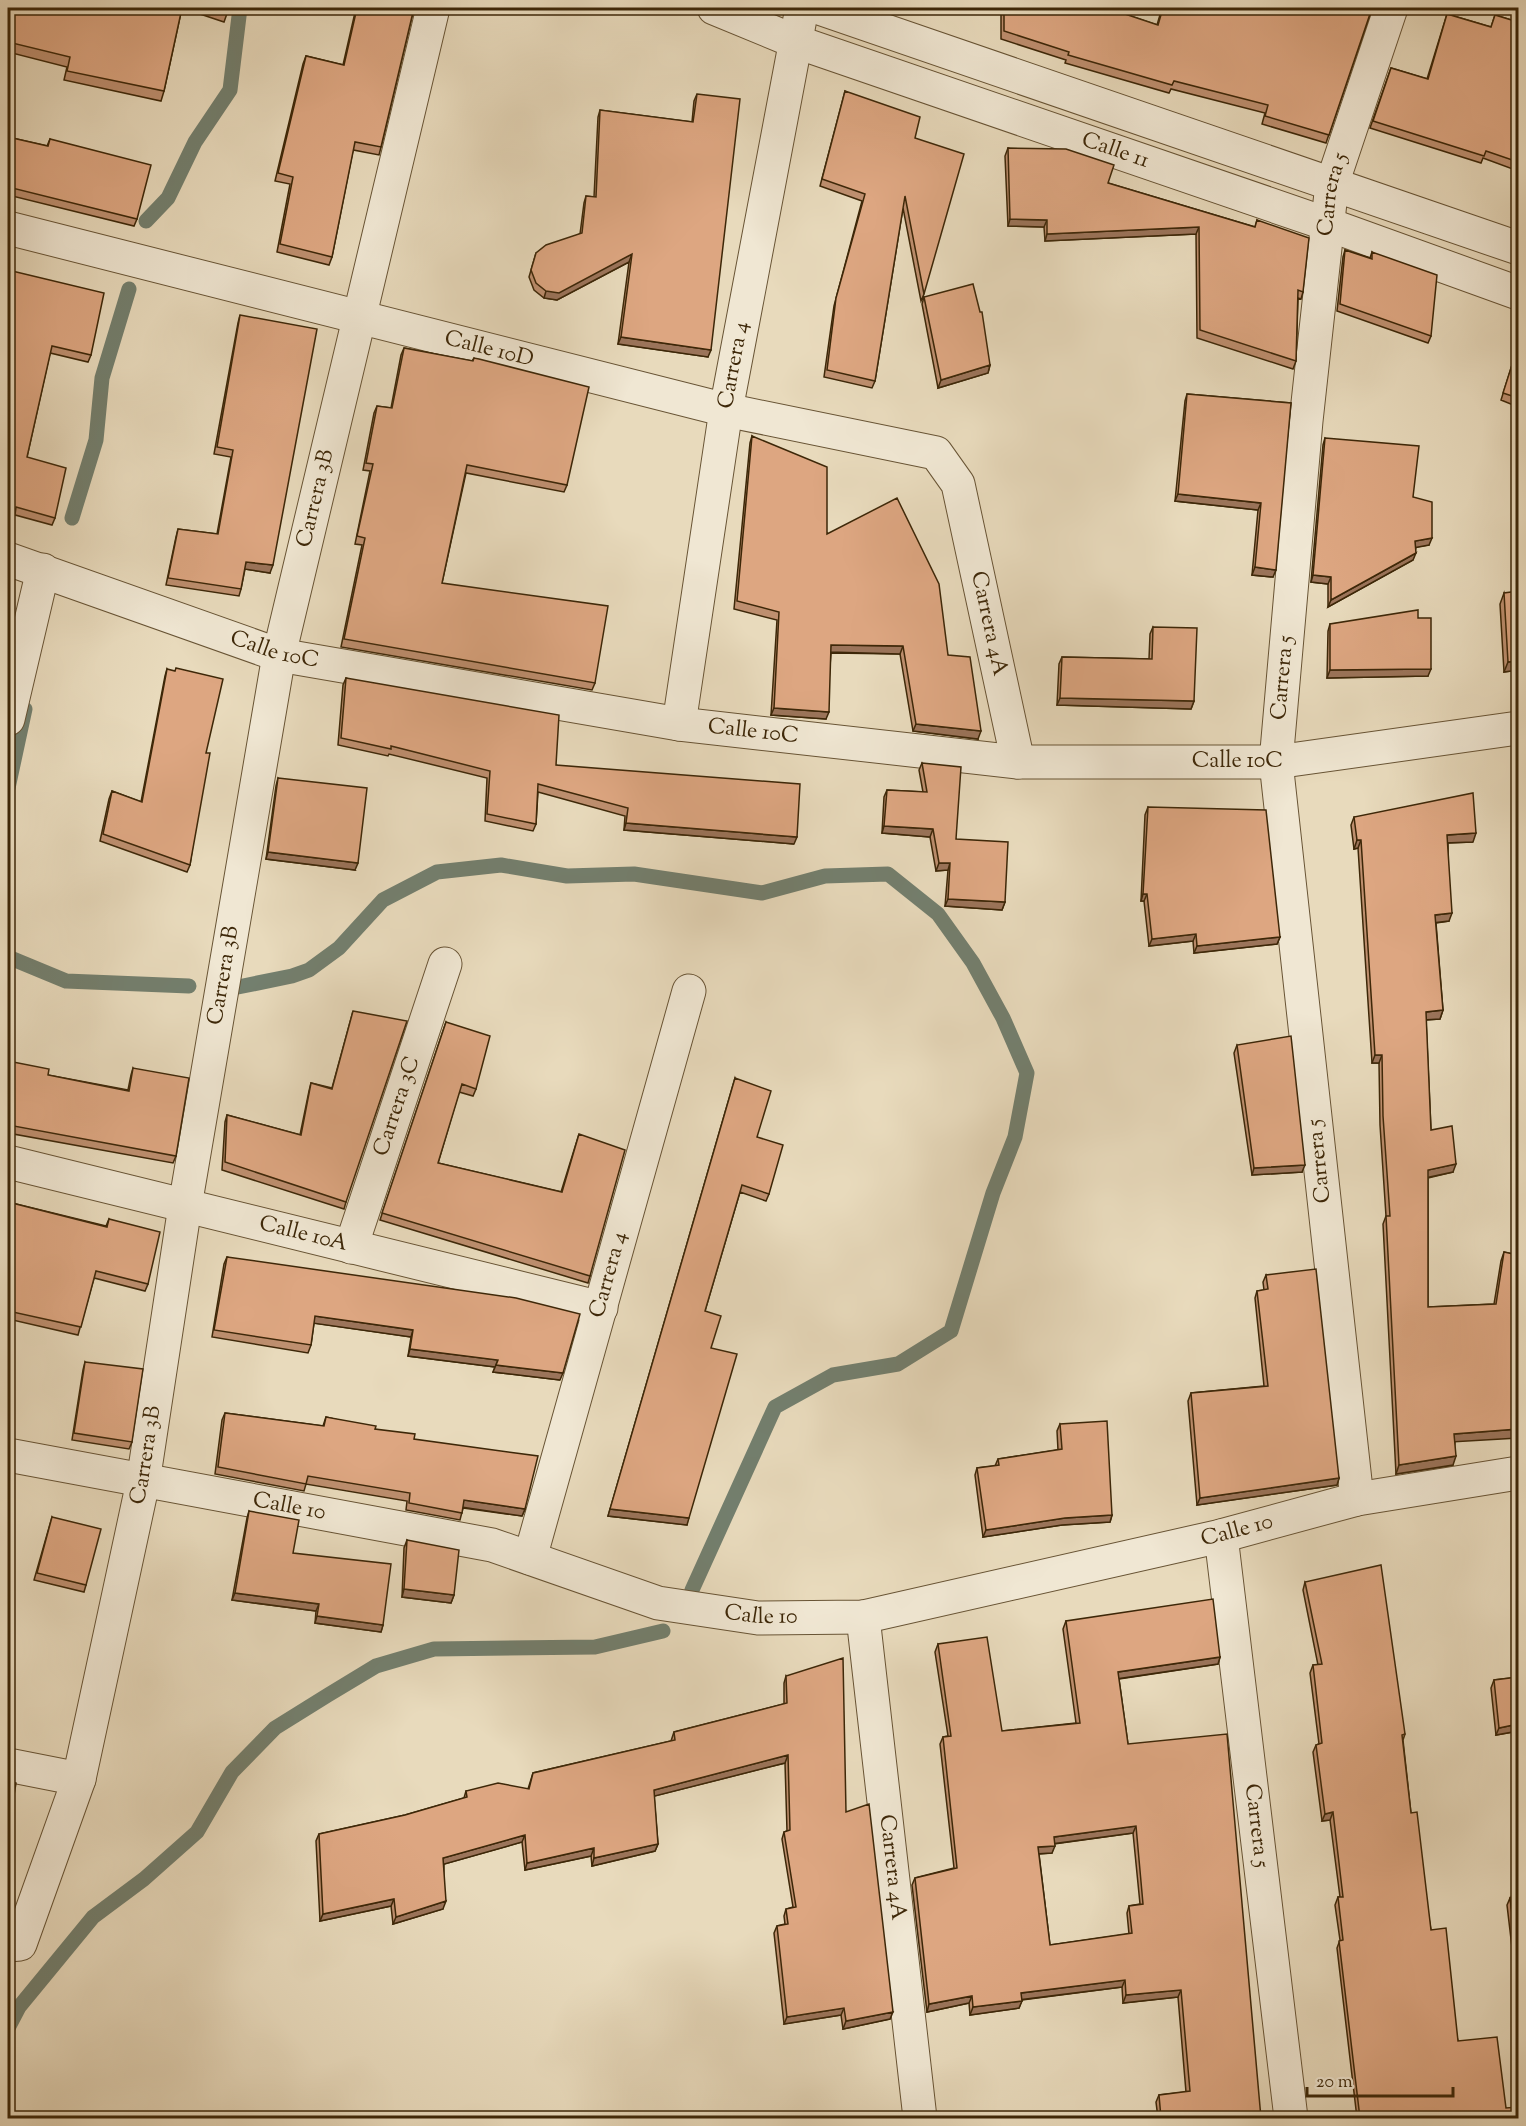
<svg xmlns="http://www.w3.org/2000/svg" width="1526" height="2126" font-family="'Sorts Mill Goudy',serif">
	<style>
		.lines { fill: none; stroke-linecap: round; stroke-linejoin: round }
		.stream { stroke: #737f6e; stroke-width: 15 }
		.minor-casing { stroke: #685435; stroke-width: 35 }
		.tertiary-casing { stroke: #685435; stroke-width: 35 }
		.minor { stroke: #f0e7d3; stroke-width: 33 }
		.tertiary { stroke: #f0e7d3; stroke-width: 33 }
		.wall { fill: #be8f6f; stroke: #3d2708; stroke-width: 1.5; fill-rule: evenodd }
		.shaded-wall { fill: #9b745a; stroke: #3d2708; stroke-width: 1.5 }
		.building { fill: #dda681; stroke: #3d2708; stroke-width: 1.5; fill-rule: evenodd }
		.labels { text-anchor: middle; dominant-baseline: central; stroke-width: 6; stroke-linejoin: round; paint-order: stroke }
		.street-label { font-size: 22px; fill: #3d2708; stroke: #f0e7d3 }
	</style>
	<rect width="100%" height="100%" fill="#e8dabc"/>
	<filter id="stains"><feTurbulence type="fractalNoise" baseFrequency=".00333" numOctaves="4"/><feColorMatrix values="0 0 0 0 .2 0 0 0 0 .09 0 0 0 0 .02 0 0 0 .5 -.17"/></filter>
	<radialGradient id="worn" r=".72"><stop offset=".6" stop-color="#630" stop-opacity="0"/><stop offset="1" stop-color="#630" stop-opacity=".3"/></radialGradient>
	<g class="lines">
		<path class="stream" d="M146,221L168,198L195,142L230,90L240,8
			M72,518L96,440L102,378L129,289
			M8,788L25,709
			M8,957L66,981L189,986
			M238,987L292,976L309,970L339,948L383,900L437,872L501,865L567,876L634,874L762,893L825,876L888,874L938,914L973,963L1003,1018L1027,1073L1015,1137L993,1193L951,1331L898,1364L833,1375L775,1407L692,1590
			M8,2028L19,2007L93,1917L144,1879L197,1832L232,1772L275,1728L328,1695L376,1666L434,1649L595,1647L663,1631"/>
		<defs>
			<g id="minor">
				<path id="s1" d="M8,228L726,410L936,453L958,484L1018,762"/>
				<path id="s2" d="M8,559L279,655L679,724L1018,762H1276L1518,728"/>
				<path d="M8,719L43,570"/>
				<path id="s3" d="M679,724L726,410L802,8"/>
				<path id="s4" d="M8,1162L601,1308"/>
				<path id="s5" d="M351,1247L445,964"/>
				<path id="s6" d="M8,1455L492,1545L658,1603L758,1618L863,1617L1221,1536L1357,1499L1518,1473"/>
				<path id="s7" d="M1357,1499L1276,762L1306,421L1332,184L1391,8"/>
				<path id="s8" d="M1221,1536L1291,2118"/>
				<path id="s9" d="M530,1558L689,991"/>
				<path id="s10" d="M863,1617L920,2118"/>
				<path d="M8,1765L79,1779"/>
				<path id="s11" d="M8,1945L20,1944L79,1779L143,1482L185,1206L279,655L433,8"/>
			</g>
			<g id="tertiary">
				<path id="s12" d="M714,8L794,41L1327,224L1518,293"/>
				<path d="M819,8L1518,248"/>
			</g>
		</defs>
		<use href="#minor" class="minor-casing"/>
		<use href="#tertiary" class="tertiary-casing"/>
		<use href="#minor" class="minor"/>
		<use href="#tertiary" class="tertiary"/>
	</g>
	<path class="wall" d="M8,8H229L224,22L182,8L164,91L161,101L64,80L67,67L8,52Z
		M356,8H414L381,147L379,155L353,150L332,257L329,265L277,252L290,184L275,181L303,64L306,56L343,65Z
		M1001,8H1107L1157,25L1162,8H1206L1227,14L1229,8L1254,13L1372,8L1326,143L1262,124L1265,113L1171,89L1169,93L1065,63L1066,60L1001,39Z
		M1447,14L1491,27L1495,15L1518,22V171L1483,158L1481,163L1370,128L1391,68L1427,79Z
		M845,91L915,138L924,294L921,301L903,208L875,381L872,388L824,377L834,306L862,201L820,186Z
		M697,94L708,357L618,344L629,262L557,300L544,298L534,290L529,277L536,253L580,234L584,203L586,196L594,197L598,117L600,110L692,122L694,101Z
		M8,137L47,146L50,139L137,219L134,226L8,195Z
		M1008,148L1108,183L1255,227L1257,220L1303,292L1301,299L1298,298L1296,361L1293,369L1197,338L1196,234L1045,241L1044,227L1008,226L1005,156Z
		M1345,250L1370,258L1372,252L1431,336L1428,343L1337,311L1343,257Z
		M8,270L91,355L88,362L50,353L27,457L55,518L52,525L15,515L12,522L8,521Z
		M924,297L990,365L988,373L938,388L922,304Z
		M240,315L270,573L245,569L241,589L239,596L166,585L176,537L178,529L217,534L231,457L214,454L238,323Z
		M1518,346V407L1501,400Z
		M404,348L472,361L474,358L567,485L564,492L466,473L442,583L595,683L592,690L341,647L362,545L355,544L370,471L363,470L374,413L377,406L391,408L401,355Z
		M1187,394L1291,403L1273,577L1252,575L1258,510L1175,501L1185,401Z
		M752,436L827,534L948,655L978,739L913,731L900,654L831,653L826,719L771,715L777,620L734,609L750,443Z
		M1325,438L1413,497L1429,545L1416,547L1413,560L1328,607V584L1311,582L1323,445Z
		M1504,593L1518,670L1504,672L1500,604Z
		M1418,618L1428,676L1327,678L1328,631L1330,624Z
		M1153,627L1194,701L1191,709L1057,705L1059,664L1062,657L1149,659L1150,634Z
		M167,669L206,753L190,865L187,872L100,841L109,799L112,791L141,802L165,676Z
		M346,678L556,765L794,844L624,830L625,816L538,792L536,824L533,831L485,821L487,778L389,754L388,756L338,745L343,685Z
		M922,763L956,839L1005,902L1002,910L945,906L948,870L936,871L930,837L882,833L884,797L887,790L923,792L919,770Z
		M278,778L355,870L266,859L276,786Z
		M1148,807L1280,937L1277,944L1194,953L1193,941L1149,946L1144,901H1141L1145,815Z
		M1354,817L1473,842L1448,843L1449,921L1436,923L1443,1010L1440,1019L1426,1020L1431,1130L1453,1172L1428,1178V1307L1494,1304L1501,1261L1504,1252L1518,1255L1455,1442L1453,1465L1396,1474L1383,1224L1386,1216L1380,1125L1379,1063H1372L1358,848L1354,849L1351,825Z
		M353,1011L346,1202L344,1209L222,1170L225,1122L227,1115L300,1135L309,1091L311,1083L332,1088Z
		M446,1022L476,1089L473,1096L459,1092L438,1163L561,1192L579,1134L590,1276L588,1283L380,1220Z
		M1237,1045L1302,1172L1252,1175L1234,1053Z
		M8,1061L48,1075L128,1090L131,1075L133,1068L176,1156L173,1163L8,1133Z
		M735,1078L757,1137L769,1194L766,1201L740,1192L705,1311L711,1348L687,1525L608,1516Z
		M8,1202L106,1226L109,1219L148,1284L145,1291L94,1278L78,1335L8,1319Z
		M227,1257L560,1380L493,1372L495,1367L408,1356L411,1337L314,1323L311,1345L308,1353L212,1337L224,1264Z
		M1266,1275L1339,1478L1337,1485L1197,1505L1188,1401L1191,1393L1264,1386L1255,1298L1257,1291L1264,1290L1263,1282Z
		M85,1362L132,1442L129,1449L72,1440L83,1370Z
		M225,1413L323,1426L326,1417L414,1439L525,1509L522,1516L463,1508L460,1520L406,1510L407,1501L306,1484L304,1491L215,1474L222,1420Z
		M1060,1424L1112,1515L1110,1522L1062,1525L983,1537L975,1475L977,1468L995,1466L998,1459L1058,1450L1057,1431Z
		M249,1511L293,1553L383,1625L381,1632L315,1623L316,1611L232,1600L247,1518Z
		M52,1517L86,1585L84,1592L34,1580Z
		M407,1540L454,1595L451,1603L402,1597L404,1548Z
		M1305,1582L1405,1734L1403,1740L1411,1813L1431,1930L1458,2041L1506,2108L1518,2118H1357L1337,1948L1340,1940L1335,1905L1338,1897H1340L1330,1820L1322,1821L1313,1752L1316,1745L1319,1744L1310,1673L1313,1665H1318L1303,1590Z
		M1066,1621L1220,1657L1218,1664L1119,1679L1128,1744L1261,2118H1158L1156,2102L1159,2095L1186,2092L1178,1997L1123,2003L1122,1987L1022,2000L1019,2008L970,2015L969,2003L927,2012L912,1885L915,1878L954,1868L940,1744L943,1737L948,1736L935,1652L938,1644L1002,1731L1076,1723L1063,1629ZM1133,1833L1140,1904L1129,1906L1127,1913L1129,1934L1050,1945L1039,1854L1052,1853L1054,1844Z
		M786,1676L846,1812L890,2019L843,2029L841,2015L784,2024L774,1933L777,1926L785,1924L784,1916L786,1909L793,1907L782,1839L784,1832L787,1831L785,1763L654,1796L658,1844L655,1851L592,1866L591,1856L525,1870L522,1842L444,1864L443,1909L393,1924L391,1906L320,1921L316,1841L319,1834L405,1815L464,1798L466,1791L528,1789L533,1773L671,1741L674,1732L784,1704V1683Z
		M1518,1677V1731L1496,1735L1491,1688L1494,1680Z
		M1510,1898L1518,1955L1513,1956L1507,1905Z"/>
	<path class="shaded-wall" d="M1010,219L1047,220L1044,227L1008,226Z
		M1199,227L1196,234L1045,241L1047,234Z
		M632,254L629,262L557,300L544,298L546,291Z
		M621,337L711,350L708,357L618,344Z
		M990,365L988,373L938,388L941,380Z
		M1178,494L1261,503L1258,510L1175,501Z
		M1432,538L1429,545L1413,548L1415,541Z
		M1416,553L1413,560L1328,607L1331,600Z
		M246,562L273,565L270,573L244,569Z
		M1255,567L1276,570L1273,577L1252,575Z
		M1313,575L1331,577L1328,584L1311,582Z
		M831,645L903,646L900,654L829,652Z
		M1518,661V670L1504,672L1508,662Z
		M1431,669L1428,676L1327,678L1330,670Z
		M1060,698L1194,701L1191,709L1057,705Z
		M774,708L829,712L826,719L771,715Z
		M916,724L981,731L978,739L913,731Z
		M626,823L797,837L794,844L624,830Z
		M884,826L933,829L930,837L882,833Z
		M1476,833L1473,842L1444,843L1447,835Z
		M1357,840H1361L1358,848L1354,849Z
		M268,852L358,863L355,870L266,859Z
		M939,863H950L948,870L936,871Z
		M1143,894H1147L1144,901H1141Z
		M948,899L1005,902L1002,910L945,906Z
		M1452,913L1449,921L1432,923L1435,915Z
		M1196,934L1193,941L1149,946L1152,939Z
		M1280,937L1277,944L1194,953L1197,946Z
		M1443,1010L1440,1019L1423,1020L1426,1012Z
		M1375,1055H1382L1379,1063H1372Z
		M1456,1164L1453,1172L1425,1178L1428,1170Z
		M1305,1165L1302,1172L1252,1175L1254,1168Z
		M315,1316L413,1330L411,1337L312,1323Z
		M410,1349L498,1360L495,1367L408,1356Z
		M496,1365L563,1373L560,1380L493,1372Z
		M1518,1429V1438L1451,1442L1454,1434Z
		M1456,1456L1453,1465L1396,1474L1399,1465Z
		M1339,1478L1337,1485L1197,1505L1200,1498Z
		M464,1500L525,1509L522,1516L461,1507Z
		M610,1509L689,1518L687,1525L608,1516Z
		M1112,1515L1110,1522L1062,1525L983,1537L986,1530L1065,1518Z
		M404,1589L454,1595L451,1603L402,1597Z
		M235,1593L319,1604L316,1611L232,1600Z
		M317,1616L383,1625L381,1632L315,1623Z
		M1220,1657L1218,1664L1116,1679L1118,1672Z
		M1518,1724V1731L1496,1735L1499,1728Z
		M788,1755L785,1763L651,1797L654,1790Z
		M1333,1812L1330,1820L1322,1821L1325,1814Z
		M1136,1826L1133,1833L1051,1844L1054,1837Z
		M525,1835L522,1842L441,1865L443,1858Z
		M658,1844L655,1851L592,1866L594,1858Z
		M1055,1846L1052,1853L1035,1854L1038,1847Z
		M594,1848L591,1856L525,1870L527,1863Z
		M394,1899L391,1906L320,1921L323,1914Z
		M446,1901L443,1909L393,1924L396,1917Z
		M1516,1948H1518V1955L1513,1956Z
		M1125,1980L1122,1987L1018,2000L1021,1993Z
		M1181,1990L1178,1997L1123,2003L1126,1995Z
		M972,1996L969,2003L927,2012L929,2004Z
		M1022,2001L1019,2008L970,2015L973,2007Z
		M844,2008L841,2015L784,2024L787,2017Z
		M893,2012L890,2019L843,2029L846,2021Z"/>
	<path class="building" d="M8,8H182L164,91L67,71L70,57L8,42Z
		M213,8H229L228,13Z
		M357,8H414L381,147L355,142L332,257L280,244L293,177L278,173L306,56L344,65Z
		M1004,8H1107L1158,25L1163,8H1206L1227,14L1229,8H1235L1254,13L1256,8H1372L1329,135L1265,116L1268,105L1174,81L1172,85L1068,55L1069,52L1004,31Z
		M1447,14L1491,27L1495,15L1518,22V162L1486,151L1484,156L1373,121L1391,68L1428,79Z
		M845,91L920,117L915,138L964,154L924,294L905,196L875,381L827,370L836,298L865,194L822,179Z
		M697,94L740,99L711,350L621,337L632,254L559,293L546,291L536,283L531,270L536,253L546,245L582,233L586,196L596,197L600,110L693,122Z
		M8,137L48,146L50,139L151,165L137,219L8,187Z
		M1008,148L1066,149L1114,165L1108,183L1255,227L1257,220L1309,238L1303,292L1298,290L1296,361L1200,330L1199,227L1047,234V220L1010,219Z
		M1345,250L1372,259V252L1437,275L1431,336L1340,304Z
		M8,270L104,293L91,355L52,346L27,457L66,468L55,518L16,507L15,515L8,512Z
		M973,284L980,312H982L990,365L941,380L924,297Z
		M240,315L317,329L273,565L246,562L241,589L168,578L178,529L218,534L233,450L217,447Z
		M1518,346V398L1503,393Z
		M404,348L473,361L474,358L479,359L589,387L567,485L467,465L442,583L608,606L595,683L344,639L365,538L357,536L373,464L366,463L377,406L392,408Z
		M1187,394L1291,403L1276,570L1255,567L1261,503L1178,494Z
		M752,436L827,467V534L897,498L939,584L948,655L970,657L981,731L916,724L903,646L831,645L829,712L774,708L779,612L737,601Z
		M1325,438L1419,446L1413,497L1432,502V538L1415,541L1416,553L1331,600V577L1313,575Z
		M1518,591V661L1508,662L1504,593Z
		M1418,610V618H1431V669L1330,670V624Z
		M1153,627L1197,628L1194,701L1060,698L1062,657L1152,659Z
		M176,668L223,679L206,753H210L190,865L103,834L112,791L142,802L167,669L175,671Z
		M346,678L559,715L556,765L800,784L797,837L626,823L628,808L538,784L536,824L487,814L490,771L391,746V749L341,738Z
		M922,763L961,767L956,839L1008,842L1005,902L948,899L950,863H939L933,829L884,826L887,790L927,792Z
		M278,778L367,788L358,863L268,852Z
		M1473,793L1476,833L1447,835L1452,913L1435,915L1443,1010L1426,1012L1431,1130L1452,1126L1456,1164L1428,1170V1307L1496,1304L1504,1252L1518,1255V1429L1454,1434L1456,1456L1399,1465L1386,1216H1390L1383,1116L1382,1055H1375L1361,840H1357L1354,817Z
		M1148,807L1266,810L1280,937L1197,946L1196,934L1152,939L1147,894H1143Z
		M353,1011L407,1021L346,1202L225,1162L227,1115L301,1135L311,1083L332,1089Z
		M446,1022L490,1036L476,1089L462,1084L438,1163L562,1192L579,1134L625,1150L590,1276L382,1213Z
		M1291,1036L1305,1165L1254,1168L1237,1045Z
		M8,1061L49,1069L48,1075L129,1091L133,1068L189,1078L176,1156L8,1125Z
		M735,1078L771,1091L757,1137L783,1145L769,1194L742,1185L705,1311L721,1316L711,1348L737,1354L689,1518L610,1509Z
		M8,1202L107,1227L109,1219L160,1232L148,1284L96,1271L81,1327L8,1311Z
		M227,1257L516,1298L580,1314L563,1373L496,1365L498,1360L410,1349L413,1330L315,1316L311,1345L214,1330Z
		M1316,1269L1339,1478L1200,1498L1191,1393L1268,1386L1257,1291L1268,1289L1266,1275Z
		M85,1362L143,1369L132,1442L74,1433Z
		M225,1413L324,1426L326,1417L376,1426L375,1429L415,1434L414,1439L538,1456L525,1509L464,1500L462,1513L409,1503L410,1493L308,1476L306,1484L218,1467Z
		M1107,1421L1112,1515L1065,1518L986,1530L977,1468L999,1465L998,1459L1062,1449L1060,1424Z
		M249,1511L299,1520L293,1553L391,1564L383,1625L317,1616L319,1604L235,1593Z
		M52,1517L101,1529L86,1585L37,1573Z
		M407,1540L459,1550L454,1595L404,1589Z
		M1381,1565L1405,1734L1402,1735L1411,1813L1417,1812L1431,1930L1446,1928L1458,2041L1497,2037L1506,2108L1518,2107V2118H1360L1339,1941L1343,1940L1338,1897H1343L1333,1812L1325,1814L1316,1745L1322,1743L1313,1665L1322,1664L1305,1582Z
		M1213,1599L1220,1657L1118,1672L1128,1744L1227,1734L1261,2118H1161L1159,2095L1190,2091L1181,1990L1126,1995L1125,1980L1021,1993L1022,2001L973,2007L972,1996L929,2004L915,1878L957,1868L943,1737L951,1736L938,1644L987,1637L1002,1731L1080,1723L1066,1621ZM1136,1826L1143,1904L1129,1906L1132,1933L1050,1945L1038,1847L1055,1846L1054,1837Z
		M843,1658L846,1812L869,1804L893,2012L846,2021L844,2008L787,2017L777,1926L788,1924L786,1909L796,1907L784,1832L790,1830L788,1755L654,1790L658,1844L594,1858V1848L527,1863L525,1835L443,1858L446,1901L396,1917L394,1899L323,1914L319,1834L405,1815L467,1797L466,1791L498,1783L529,1789L533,1773L675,1740L674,1732L787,1703L786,1676Z
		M1518,1677V1724L1499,1728L1494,1680Z
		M8,1781L16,1783L10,1819L8,1818Z
		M1518,1897V1948H1516L1510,1898Z"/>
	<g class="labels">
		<g class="street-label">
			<text stroke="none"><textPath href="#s12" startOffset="426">Calle 11</textPath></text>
			<text stroke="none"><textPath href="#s7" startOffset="1312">Carrera 5</textPath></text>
			<text stroke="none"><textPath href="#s1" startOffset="496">Calle 10D</textPath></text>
			<text stroke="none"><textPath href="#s3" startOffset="363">Carrera 4</textPath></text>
			<text stroke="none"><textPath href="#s11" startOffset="1490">Carrera 3B</textPath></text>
			<text stroke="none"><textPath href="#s1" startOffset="1136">Carrera 4A</textPath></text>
			<text stroke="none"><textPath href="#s2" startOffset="282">Calle 10C</textPath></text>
			<text stroke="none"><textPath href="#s7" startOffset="826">Carrera 5</textPath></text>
			<text stroke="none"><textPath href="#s2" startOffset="768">Calle 10C</textPath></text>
			<text stroke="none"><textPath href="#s2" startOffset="1254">Calle 10C</textPath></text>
			<text stroke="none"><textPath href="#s11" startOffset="1004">Carrera 3B</textPath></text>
			<text stroke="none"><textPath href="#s5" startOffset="148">Carrera 3C</textPath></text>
			<text transform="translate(1320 1161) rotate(-96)">Carrera 5</text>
			<text stroke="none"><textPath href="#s4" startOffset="304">Calle 10A</textPath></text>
			<text stroke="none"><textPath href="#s9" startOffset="294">Carrera 4</textPath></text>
			<text stroke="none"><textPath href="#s11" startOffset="518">Carrera 3B</textPath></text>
			<text stroke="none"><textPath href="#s6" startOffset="286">Calle 10</textPath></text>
			<text stroke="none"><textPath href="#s6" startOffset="1258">Calle 10</textPath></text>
			<text stroke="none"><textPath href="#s6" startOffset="772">Calle 10</textPath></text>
			<text stroke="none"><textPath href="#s8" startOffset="292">Carrera 5</textPath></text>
			<text stroke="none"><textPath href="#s10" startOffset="252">Carrera 4A</textPath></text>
		</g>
	</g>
	<rect width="1526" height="2126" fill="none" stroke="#e8dabc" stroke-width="30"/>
	<rect x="9" y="9" width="1508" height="2108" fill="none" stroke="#3d2708" stroke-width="3"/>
	<rect x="15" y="15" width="1496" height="2096" fill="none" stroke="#3d2708" stroke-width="1.5"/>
	<path d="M1307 2087v9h146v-9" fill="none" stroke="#3d2708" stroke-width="3"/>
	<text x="1316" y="2087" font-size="18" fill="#3d2708" stroke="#f0e7d3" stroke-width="4.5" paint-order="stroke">20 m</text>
	<rect width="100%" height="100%" filter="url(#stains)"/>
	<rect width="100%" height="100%" fill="url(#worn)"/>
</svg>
